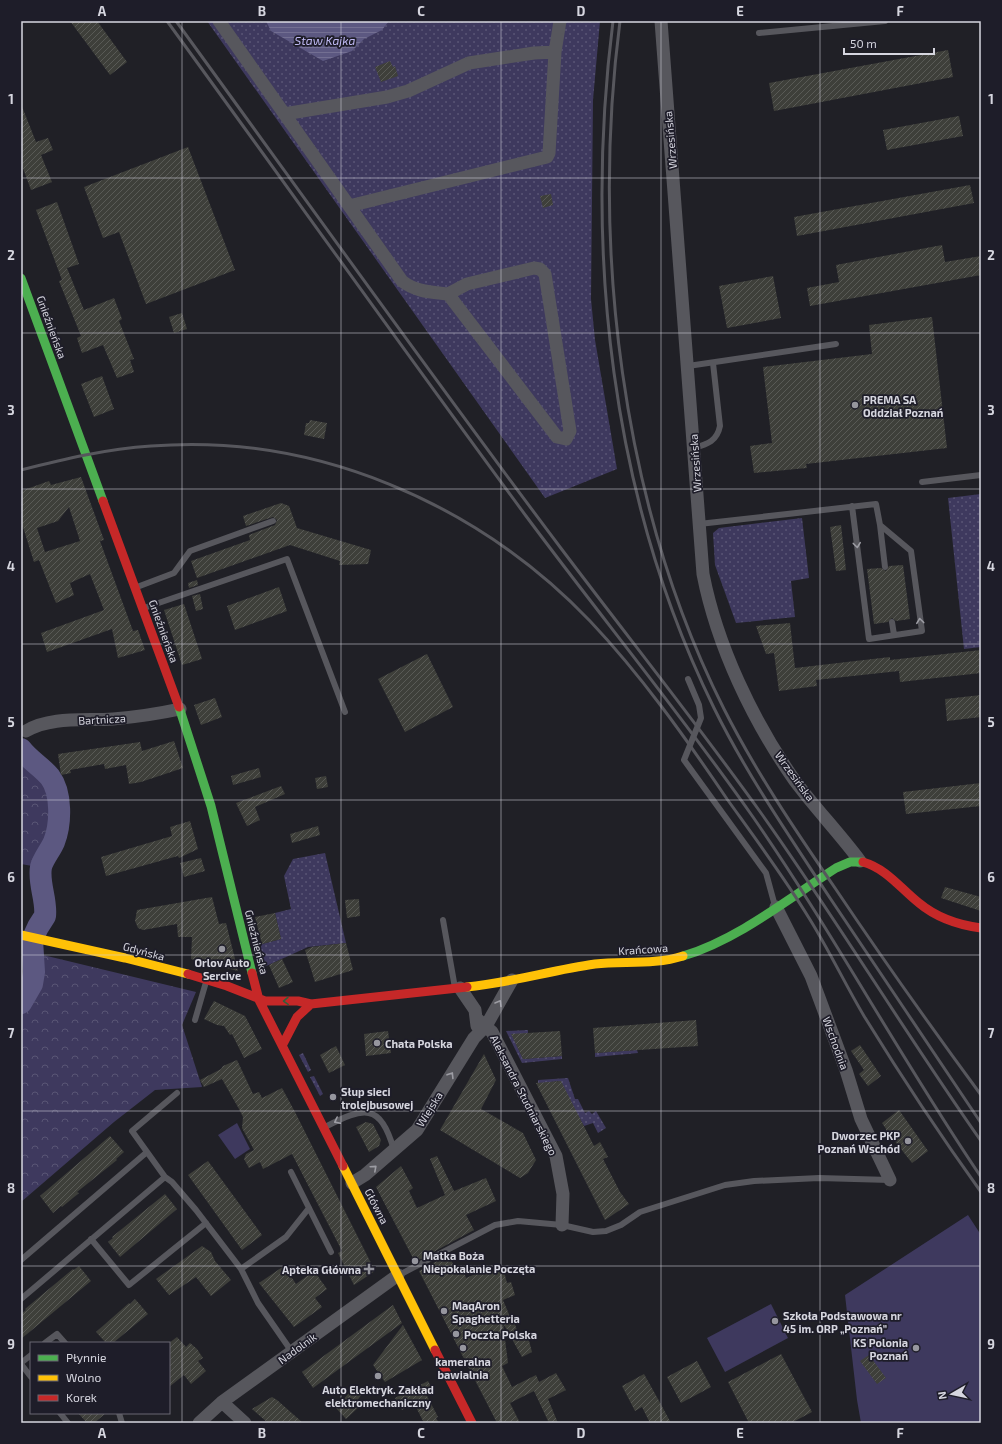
<svg xmlns="http://www.w3.org/2000/svg" width="1002" height="1444" font-family="'Exo 2',sans-serif">
	<style>
		.grass { fill: url(#grass-dots) }
		.forest { fill: url(#forest-crowns) }
		.park { fill: #3e395e }
		.water { fill: url(#water-rules) }
		.lines { fill: none; stroke-linecap: round; stroke-linejoin: round }
		.river { stroke: #5c5881; stroke-width: 22 }
		.building { fill: url(#building-hatch); fill-rule: evenodd }
		.lane { stroke: #57575d; stroke-width: 6 }
		.street { stroke: #57575d; stroke-width: 13 }
		.fast { stroke: #4caf50; stroke-width: 9 }
		.slow { stroke: #ffc107; stroke-width: 9 }
		.jam { stroke: #c62828; stroke-width: 9 }
		.rail { stroke: #57575d; stroke-width: 3 }
		.oneway { stroke: #9d9da4 }
		.oneway2 { stroke: #335f3b }
		.grid { fill: none; stroke: #d6d6df; stroke-width: 1; stroke-opacity: 0.55 }
		.poi-dot { fill: #96969e; stroke: #1e1d29; stroke-width: 1.5 }
		.labels { text-anchor: middle; dominant-baseline: central; stroke-width: 3.5; stroke-linejoin: round; paint-order: stroke }
		.street-label { font-size: 11px; fill: #d6d6df; stroke: #1e1d29 }
		.poi-label { font-size: 11px; font-weight: bold; fill: #d6d6df; stroke: #1e1d29; text-anchor: start }
		.water-label { font-size: 12px; font-style: italic; fill: #c0baf4; stroke: #1e1d29 }
		.neatline { fill: none; stroke: #d6d6df; stroke-width: 1.5 }
		.grid-label { font-size: 13px; text-anchor: middle; font-weight: bold; fill: #d6d6df }
	</style>
	<defs>
		<pattern id="grass-dots" width="8" height="8" patternUnits="userSpaceOnUse"><rect width="8" height="8" fill="#3e395e"/><path d="M2 2h.1M6 6h.1" fill="none" stroke="#595575" stroke-width="1.8" stroke-linecap="round"/></pattern>
		<pattern id="forest-crowns" width="20" height="18" patternUnits="userSpaceOnUse"><rect width="20" height="18" fill="#3e395e"/><path d="M2 6a3 3 0 1 1 6 0M12 15a3 3 0 1 1 6 0" fill="none" stroke="#595575"/></pattern>
		<pattern id="water-rules" width="6" height="5" patternUnits="userSpaceOnUse"><rect width="6" height="5" fill="#5c5881"/><path d="M0 2.5h6" fill="none" stroke="#736f92"/></pattern>
		<pattern id="building-hatch" width="6" height="6" patternUnits="userSpaceOnUse"><rect width="6" height="6" fill="#3e3f3a"/><path d="M-1 1l2-2M0 6l6-6M5 7l2-2" fill="none" stroke="#595a56"/></pattern>
	</defs>
	<rect width="100%" height="100%" fill="#202026"/>
	<path class="grass" d="M207,21H600L593,100L591,299L595,340L617,469L545,498Z
		M981,494V647L964,649L948,498Z
		M802,518L809,578L791,581L795,617L736,623L715,565L713,533L719,528Z
		M325,853L346,943L308,947L264,967L259,951L262,944L281,939L275,913L291,909L284,876L293,859Z
		M528,1030V1033L513,1037L523,1059L562,1056V1059L522,1063L506,1031Z
		M637,1050L638,1053L595,1057V1053Z
		M303,1053L311,1070L308,1072L299,1055Z
		M314,1076L323,1094L320,1096L310,1077Z
		M568,1078L575,1099H578L585,1113L589,1111L592,1114L596,1111L606,1128L598,1133L593,1123L584,1126L558,1081L538,1084V1080Z"/>
	<path class="forest" d="M21,753C27,760 34,764 39,770C46,776 53,817 52,826C50,841 44,854 38,867L21,864Z
		M43,955L196,992L182,1025L202,1087L155,1090L114,1122L21,1202V989Z"/>
	<path class="park" d="M237,1123L250,1149L235,1159L218,1135Z
		M968,1215L981,1235V1423H861L857,1400L845,1295Z
		M771,1304L788,1338L725,1372L707,1338Z"/>
	<path class="water" d="M266,21H389L382,30L364,39L352,51L323,61L271,31Z"/>
	<g class="lines">
		<path class="river" d="M21,749C29,760 41,766 50,777C62,793 61,824 54,842C50,851 43,859 41,867C38,883 47,900 45,916L38,927L32,940L34,972L32,984L21,1003"/>
	</g>
	<path class="building" d="M70,21H97L127,62L110,75Z
		M948,50L953,77L774,111L769,83Z
		M390,61L393,67L395,66L398,76L381,82L375,67Z
		M21,104L36,142L48,138L53,150L41,155L52,182L31,190L21,163Z
		M959,116L963,136L887,150L883,130Z
		M188,147L235,270L146,304L119,232L103,238L84,187Z
		M970,185L974,203L797,236L794,217Z
		M551,194L553,205L543,208L540,196Z
		M57,202L79,264L67,268L84,310L114,298L122,319L119,321L134,359L130,360L134,372L117,378L103,345L82,353L77,338L81,336L59,281L62,280L36,210Z
		M942,245L945,262L981,256V275L810,306L807,288L839,282L836,265Z
		M773,276L781,318L727,328L719,286Z
		M182,313L187,329L174,333L169,317Z
		M932,317L947,448L806,464L807,468L754,473L750,446L772,443L763,367L872,354L869,325Z
		M102,376L114,409L94,417L81,384Z
		M310,420L327,423L324,439L304,435L306,423H309Z
		M81,477L104,540L100,541L133,631L138,630L145,650L118,658L112,629L47,652L41,633L104,610L90,574L70,583L74,595L56,603L39,560L34,562L23,527L21,528V491L49,481L51,485ZM69,507L80,541L45,552L37,528L58,521Z
		M281,503L289,506L297,528L371,550L368,564L339,565L340,561L290,545L197,578L191,561L250,540L249,535L275,525L277,520L273,517L246,526L243,516Z
		M841,525L846,570L836,571L830,527Z
		M903,565L910,619L896,621L892,618L888,622L874,624L867,569L881,568L886,571L889,566Z
		M197,580L198,585L189,588L188,583Z
		M279,587L287,611L235,630L227,606Z
		M200,594L203,609L196,611L192,596Z
		M184,604L202,659L182,665L164,610Z
		M790,623L795,668L890,657V660L981,650V673L900,682L899,671L816,680L817,686L779,691L774,653L766,654L756,626Z
		M427,654L453,707L405,732L378,679Z
		M981,695V717L947,721L945,699Z
		M215,698L222,717L201,725L194,705Z
		M174,741L183,768L141,782L129,784L126,765L105,769L104,764L70,770L71,773L61,775L58,754L140,742L142,751Z
		M259,768L261,777L233,785L231,776Z
		M326,776L328,787L317,789L315,778Z
		M981,783V806L906,814L903,792Z
		M281,786L285,794L255,807L260,820L247,826L236,803Z
		M190,821L198,849L179,858L178,856L106,876L101,857L172,836L170,827Z
		M318,826L320,835L292,843L290,834Z
		M201,858L205,871L184,877L180,863Z
		M945,887L981,897V911L941,898Z
		M212,897L219,924L226,923L238,971L191,959L192,937H178L177,924L143,930L138,928L135,921L137,910Z
		M359,899L360,916L347,918L345,900Z
		M275,913L281,939L262,944L255,917Z
		M346,943L353,970L315,982L305,950L312,947Z
		M282,959L293,982L279,988L269,965Z
		M214,1001L245,1016L262,1049L244,1058L232,1034L230,1035L224,1026L217,1025L204,1019Z
		M696,1020L698,1046L595,1053L593,1028Z
		M388,1031L391,1053L366,1056L364,1034Z
		M560,1031L562,1056L523,1059L511,1034Z
		M860,1045L881,1076L868,1086L859,1074L864,1070L851,1051Z
		M336,1046L345,1065L329,1073L320,1055Z
		M484,1054L496,1080L481,1109L523,1133L536,1160L528,1173L520,1178L440,1130Z
		M237,1060L253,1094L259,1092L262,1098L282,1088L295,1112L375,1271L354,1285L338,1253L342,1251L292,1154L263,1169L260,1162L249,1168L244,1159L246,1154L254,1150L242,1128L243,1117L239,1109L222,1079L204,1087L200,1080L221,1069L223,1066Z
		M561,1081L594,1146L600,1142L608,1157L603,1159L620,1192L629,1204L605,1220L536,1083Z
		M899,1110L928,1151L912,1163L890,1135H886V1129L882,1123Z
		M366,1122L373,1124L381,1140L379,1146L369,1152L356,1127Z
		M110,1136L124,1152L116,1159L117,1160L77,1192L79,1193L62,1207L61,1206L53,1213L40,1196Z
		M437,1156L454,1191L486,1178L496,1201L466,1215L474,1230L415,1262L376,1187L401,1166L413,1188L409,1191L417,1208L445,1195L430,1159Z
		M208,1161L262,1235L242,1250L188,1175Z
		M165,1194L177,1209L120,1257L108,1242L113,1238L112,1237Z
		M202,1246L211,1252L215,1261L231,1280L211,1296L196,1277L169,1295L156,1279Z
		M449,1254L457,1275L464,1272L466,1278L487,1269L488,1273L503,1268L507,1283L511,1282L515,1295L503,1300L511,1319L513,1318L520,1340L528,1337L532,1352L522,1357L503,1323L508,1363L502,1366L512,1387L536,1375L539,1382L556,1373L566,1390L548,1399L558,1423H549L534,1391L510,1403L520,1423H497L419,1271Z
		M79,1266L91,1281L21,1339V1314L26,1310L25,1309L73,1269L74,1270Z
		M284,1266L296,1284L314,1271L327,1289L315,1298L322,1307L294,1327L259,1283Z
		M135,1299L148,1314L113,1343H106L96,1332L129,1303L130,1304Z
		M393,1305L402,1323L313,1388L302,1372Z
		M403,1325L422,1360L385,1382L373,1365Z
		M177,1337L186,1347L190,1343L197,1349L203,1358L198,1361L206,1371L191,1384L184,1375L169,1387V1343Z
		M781,1354L812,1412L791,1423H749L728,1382Z
		M869,1355L886,1378L877,1384L860,1361Z
		M697,1361L711,1387L681,1403L667,1377Z
		M644,1374L658,1399L671,1423H650L642,1407L635,1411L622,1386Z
		M428,1381L433,1390L426,1394L438,1417L436,1418L439,1423H424L414,1403L402,1410L395,1398Z
		M354,1387L362,1394L356,1402L360,1406L346,1419L336,1408Z
		M272,1397L277,1400L303,1423H268L252,1409Z
		M78,1413H106L94,1423H87Z"/>
	<g class="lines">
		<path class="lane" d="M759,33L885,21
			M688,366L836,344
			M694,448C708,444 717,441 720,426L713,363
			M922,482L981,475
			M699,524L876,504L880,525L911,551L922,631L869,639L852,506
			M880,525L885,567
			M137,587L174,573L190,551L273,521
			M144,608L287,559L345,712
			M892,622L894,635
			M688,679L699,705L701,718L684,760L766,873L775,906
			M443,920L455,988
			M195,1020L206,982
			M177,1093L132,1131L165,1177L172,1182L196,1210L241,1269L258,1303L292,1352
			M325,1127C364,1107 380,1102 394,1150
			M291,1172L331,1252
			M91,1239L129,1285L206,1223
			M21,1260L147,1152
			M241,1269L286,1237L309,1208
			M399,1275L495,1225L518,1221L562,1225L593,1232L606,1231L621,1225L640,1212L725,1185L754,1181L819,1178L890,1180
			M21,1299L165,1177
			M45,1343L57,1334L65,1343
			M21,1363L31,1355
			M21,1364L31,1377
			M60,1413L68,1423
			M119,1413L122,1423"/>
		<path class="street" d="M219,21L402,281C416,292 431,292 448,294L557,437L566,439L570,431L545,274L540,269L534,268L467,284L448,294
			M661,21L703,574C717,646 753,721 795,781C815,808 840,834 860,861
			M284,114L387,97L408,91L469,63L534,53L555,52
			M349,206L547,157L549,153L555,52L560,21
			M26,731C51,716 85,721 113,719C135,717 157,714 180,709
			M776,907L811,976L846,1070L861,1119L890,1180
			M460,988L475,1010L477,1026
			M477,1019L492,1032L556,1156L563,1194L562,1225
			M352,1183L365,1175L417,1130L474,1038L486,1026L512,980
			M222,1402L245,1423
			M199,1423L222,1402L398,1275"/>
		<path class="fast" d="M21,278L103,501
			M179,707L211,806L252,973
			M683,956C737,940 788,899 836,868L850,862H863"/>
		<path class="slow" d="M21,935L125,958L188,974
			M467,987C510,983 552,970 595,964C625,961 655,965 683,956
			M343,1166L435,1350"/>
		<path class="jam" d="M103,501L179,707
			M863,862C887,869 900,888 919,903C937,918 958,925 981,928
			M252,973L259,1000L343,1166
			M188,974L227,986L265,1001H298L311,1004
			M283,1044L297,1017L311,1004L467,987
			M435,1350L472,1423"/>
		<path class="rail" d="M167,21C287,186 405,352 526,516C601,617 681,714 753,817C834,934 901,1059 981,1177
			M176,21C304,197 430,374 560,547C627,636 696,722 761,813C837,920 905,1033 981,1141
			M613,21C584,252 611,499 714,708C747,775 790,837 830,898C880,973 931,1048 981,1123
			M620,21C591,246 621,505 724,709C756,772 795,830 835,888C882,958 931,1027 981,1095
			M21,470C64,459 106,449 151,446C315,433 477,503 590,621C641,675 685,737 727,799C755,838 784,877 809,918C829,950 845,984 864,1016C901,1076 940,1135 981,1192"/>
	</g>
	<defs><path id="oneway-chevron" d="M-2-3.5L2.5 0L-2 3.5" fill="none" stroke-width="1.6" stroke-linecap="round" stroke-linejoin="round"/></defs>
	<g class="oneway">
		<use href="#oneway-chevron" transform="translate(857 545) rotate(83)"/>
		<use href="#oneway-chevron" transform="translate(920 621) rotate(-97)"/>
		<use href="#oneway-chevron" transform="translate(499 1003) rotate(-59)"/>
		<use href="#oneway-chevron" transform="translate(451 1075) rotate(-58)"/>
		<use href="#oneway-chevron" transform="translate(337 1121) rotate(153)"/>
		<use href="#oneway-chevron" transform="translate(374 1168) rotate(-42)"/>
	</g>
	<use class="oneway2" href="#oneway-chevron" transform="translate(286 1001) rotate(178)"/>
	<path class="grid" d="M182,21V1423M341,21V1423M501,21V1423M661,21V1423M820,21V1423M21,178H981M21,333H981M21,489H981M21,644H981M21,800H981M21,955H981M21,1111H981M21,1266H981"/>
	<g class="poi-dot">
		<circle cx="855" cy="405" r="4"/>
		<circle cx="222" cy="949" r="4"/>
		<circle cx="377" cy="1043" r="4"/>
		<circle cx="333" cy="1097" r="4"/>
		<circle cx="908" cy="1141" r="4"/>
		<circle cx="415" cy="1261" r="4"/>
		<path d="M367 1263h4v4h4v4h-4v4h-4v-4h-4v-4h4z"/>
		<circle cx="444" cy="1311" r="4"/>
		<circle cx="775" cy="1321" r="4"/>
		<circle cx="456" cy="1334" r="4"/>
		<circle cx="463" cy="1348" r="4"/>
		<circle cx="916" cy="1348" r="4"/>
		<circle cx="378" cy="1376" r="4"/>
	</g>
	<g class="labels">
		<g class="street-label">
			<text transform="translate(670 140) rotate(-95)">Wrzesińska</text>
			<text transform="translate(52 327) rotate(70)">Gnieźnieńska</text>
			<text transform="translate(695 463) rotate(-94)">Wrzesińska</text>
			<text transform="translate(164 631) rotate(70)">Gnieźnieńska</text>
			<text transform="translate(102 719) rotate(-3)">Bartnicza</text>
			<text transform="translate(795 776) rotate(54)">Wrzesińska</text>
			<text transform="translate(257 942) rotate(76)">Gnieźnieńska</text>
			<text transform="translate(643 949) rotate(-4)">Krańcowa</text>
			<text transform="translate(144 951) rotate(15)">Gdyńska</text>
			<text transform="translate(836 1043) rotate(70)">Wschodnia</text>
			<text transform="translate(524 1095) rotate(63)">Aleksandra Studniarskiego</text>
			<text transform="translate(429 1109) rotate(-58)">Wiejska</text>
			<text transform="translate(377 1206) rotate(63)">Główna</text>
			<text transform="translate(297 1348) rotate(-36)">Nadolnik</text>
		</g>
		<g class="poi-label">
			<text x="863" y="399">PREMA SA<tspan x="863" dy="13">Oddział Poznań</tspan></text>
			<text x="222" y="962" text-anchor="middle">Orlov Auto<tspan x="222" dy="13">Sercive</tspan></text>
			<text x="385" y="1043">Chata Polska</text>
			<text x="341" y="1091">Słup sieci<tspan x="341" dy="13">trolejbusowej</tspan></text>
			<text x="900" y="1135" text-anchor="end">Dworzec PKP<tspan x="900" dy="13">Poznań Wschód</tspan></text>
			<text x="423" y="1255">Matka Boża<tspan x="423" dy="13">Niepokalanie Poczęta</tspan></text>
			<text x="361" y="1269" text-anchor="end">Apteka Główna</text>
			<text x="452" y="1305">MaqAron<tspan x="452" dy="13">Spaghetteria</tspan></text>
			<text x="783" y="1315">Szkoła Podstawowa nr<tspan x="783" dy="13">45 im. ORP „Poznań”</tspan></text>
			<text x="464" y="1334">Poczta Polska</text>
			<text x="908" y="1342" text-anchor="end">KS Polonia<tspan x="908" dy="13">Poznań</tspan></text>
			<text x="463" y="1361" text-anchor="middle">kameralna<tspan x="463" dy="13">bawialnia</tspan></text>
			<text x="378" y="1389" text-anchor="middle">Auto Elektryk. Zakład<tspan x="378" dy="13">elektromechaniczny</tspan></text>
		</g>
		<g class="water-label">
			<text x="325" y="40">Staw Kajka</text>
		</g>
	</g>
	<rect width="1002" height="1444" fill="none" stroke="#1e1d29" stroke-width="44"/>
	<rect x="30" y="1342" width="140" height="72" fill="#1e1d29" stroke="#686772"/>
	<rect x="38" y="1355" width="20" height="6" fill="#4caf50" stroke="#686772"/>
	<text x="66" y="1362" font-size="12" fill="#d6d6df">Płynnie</text>
	<rect x="38" y="1375" width="20" height="6" fill="#ffc107" stroke="#686772"/>
	<text x="66" y="1382" font-size="12" fill="#d6d6df">Wolno</text>
	<rect x="38" y="1395" width="20" height="6" fill="#c62828" stroke="#686772"/>
	<text x="66" y="1402" font-size="12" fill="#d6d6df">Korek</text>
	<g transform="translate(952 1394) rotate(261)" stroke="#1e1d29" stroke-width="3" paint-order="stroke">
	<path d="M0-3L7 15L0 10L-7 15Z" fill="#d6d6df"/>
	<text y="-6" font-size="11" font-weight="bold" text-anchor="middle" fill="#d6d6df">N</text>
	</g>
	<path d="M844 48v6h90v-6" fill="none" stroke="#d6d6df" stroke-width="2"/>
	<text x="850" y="48" font-size="12" fill="#d6d6df" stroke="#1e1d29" stroke-width="3" paint-order="stroke">50 m</text>
	<rect x="22" y="22" width="958" height="1400" class="neatline"/>
	<g class="grid-label">
		<text x="102" y="16">A</text>
		<text x="262" y="16">B</text>
		<text x="421" y="16">C</text>
		<text x="581" y="16">D</text>
		<text x="740" y="16">E</text>
		<text x="900" y="16">F</text>
		<text x="11" y="104">1</text>
		<text x="991" y="104">1</text>
		<text x="11" y="260">2</text>
		<text x="991" y="260">2</text>
		<text x="11" y="415">3</text>
		<text x="991" y="415">3</text>
		<text x="11" y="571">4</text>
		<text x="991" y="571">4</text>
		<text x="11" y="727">5</text>
		<text x="991" y="727">5</text>
		<text x="11" y="882">6</text>
		<text x="991" y="882">6</text>
		<text x="11" y="1038">7</text>
		<text x="991" y="1038">7</text>
		<text x="11" y="1193">8</text>
		<text x="991" y="1193">8</text>
		<text x="11" y="1349">9</text>
		<text x="991" y="1349">9</text>
		<text x="102" y="1438">A</text>
		<text x="262" y="1438">B</text>
		<text x="421" y="1438">C</text>
		<text x="581" y="1438">D</text>
		<text x="740" y="1438">E</text>
		<text x="900" y="1438">F</text>
	</g>
</svg>
